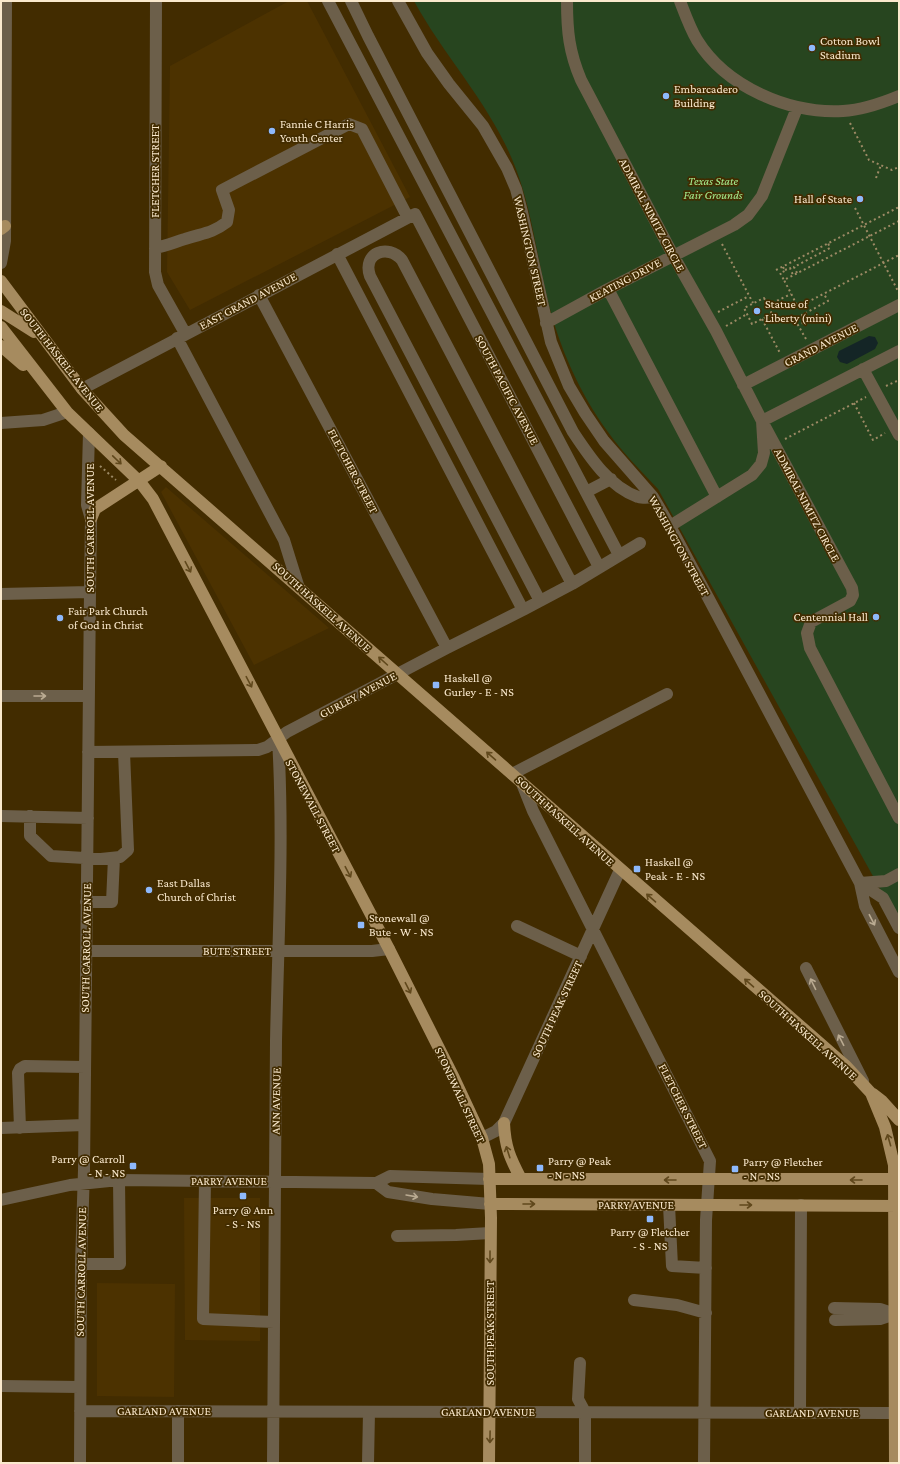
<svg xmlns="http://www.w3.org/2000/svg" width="900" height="1464" viewBox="0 0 900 1464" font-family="'Crimson Pro',serif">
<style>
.built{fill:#4c3200}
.green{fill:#27451f}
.water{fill:#142526}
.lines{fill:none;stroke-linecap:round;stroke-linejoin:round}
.path{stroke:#9d8a65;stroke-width:2;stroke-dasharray:2 3;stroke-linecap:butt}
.minor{stroke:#6c5f4a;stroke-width:12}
.major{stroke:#a68b5f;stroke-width:12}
.oneway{stroke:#60481c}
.oneway2{stroke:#baab92}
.poi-dot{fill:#8eb9fc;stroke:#422c00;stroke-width:1.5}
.labels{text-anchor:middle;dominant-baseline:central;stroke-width:3.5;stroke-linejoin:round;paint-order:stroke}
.poi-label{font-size:12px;fill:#fae9cd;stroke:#422c00;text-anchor:start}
.street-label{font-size:12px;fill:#fae9cd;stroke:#422c00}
.park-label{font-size:12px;font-style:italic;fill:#a5ef91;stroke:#422c00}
</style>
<rect width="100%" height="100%" fill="#422c00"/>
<path class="built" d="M289 1H307L410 197 190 310 167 272 170 66Z
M166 487 329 628 254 665 161 492Z
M184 1198H260V1341L185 1340Z
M97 1283 175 1284 174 1397 97 1396Z"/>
<path class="green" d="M414 1H899V923L658 489C641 471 622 452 608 432 580 394 559 347 548 301 537 257 532 211 516 169 493 107 445 58 414 1Z"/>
<path class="water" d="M869 336 875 337 878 343 875 349 847 364 840 362 837 357 839 351Z"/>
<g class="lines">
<path class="path" d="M850 123 869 160 892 170 899 167
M876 178 881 165
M855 208 899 293
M899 221 784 280 798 307 899 255
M722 244 753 303
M783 267 785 271 780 273 784 280
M776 270 899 207
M785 270 790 268 793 275
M797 273 794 267 830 248 828 243
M764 298 772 314 752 324 744 308Z
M768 305 791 294
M718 312 749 296
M762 319 780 353
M726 326 747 314
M806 339 798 325 805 322 802 315 828 301 824 294
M886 386 899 380
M854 403 873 440 885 433
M785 439 866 397
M100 466 116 480"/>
<path class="minor" d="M156 1 155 272 158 285 185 333
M328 1 619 555
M351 1 368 36 573 432C589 456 609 487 638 497 642 499 648 497 653 497
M398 1 427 53 449 84 483 126 507 168 516 189 522 212 551 342 569 386 585 413 604 441 653 497 670 526 860 883 865 906 899 972
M567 1C567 31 569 52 581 80L673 255 716 331 762 421 764 453 761 464 752 475 670 526
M680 1C685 14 690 28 697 40 726 87 789 114 843 111 862 110 882 103 899 96
M155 248C166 246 175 242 185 239 203 233 211 234 227 222L229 210 222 190 349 124 362 129 407 216
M337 254 523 610
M1 263 5 241 6 1
M608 289 717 497
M259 295 447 648
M546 323 608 289 734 225 748 215 762 196 797 108
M177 338 284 540 298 585
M899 351 762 421 852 588 853 595 850 601 811 622 807 633 810 648 899 818
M863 369 899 435
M743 385 899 305
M82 389 415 214 599 567
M1 423 43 420 67 412
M586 492 611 479
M1 594 90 592
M540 601 370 276C362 253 388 243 402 260L572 584
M1 696H88
M88 752 258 750 267 747 287 732 447 648 523 610 572 584 640 543
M512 774 667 694
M521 781 533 811 710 1161 706 1220 704 1463
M1 816 88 818
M30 816V836L51 856 101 859 120 857 128 850 124 752
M860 883 883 898 899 928
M860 883 886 881 899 874
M86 902H112L114 858
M517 926 581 956
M86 951H372L389 949
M806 968 863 1081
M1 1128 84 1125
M20 1128 18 1073 20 1069 25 1066 85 1067
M482 1138 496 1131 504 1123 620 870
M205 1181 203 1319 274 1322
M376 1183 388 1192 432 1199 490 1204
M1 1200 70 1185 119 1180 376 1183 390 1176 489 1179
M669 1205 672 1266 706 1268
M397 1236 456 1235 490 1233
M81 1264H120L119 1180
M634 1300 677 1305 706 1313
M834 1308 880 1309 895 1314
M835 1320 880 1319 895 1314
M580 1363 578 1399 585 1412V1463
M1 1386 80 1387
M80 1411 895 1413
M800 1413 801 1205
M80 1463 81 1264 84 1170 90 592 91 519 87 505 89 433
M178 1463V1411
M273 1463C274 1322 274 1181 276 1041 278 940 284 839 278 739
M368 1463 369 1412"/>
<path class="major" d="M1 229 5 226
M1 281 82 389 124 435 846 1066 871 1093 885 1127 894 1165 895 1463
M1 311 34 332
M1 327 67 412 140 482 153 499 389 949 454 1078 482 1138 489 1164 491 1218 489 1463
M1 346 23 365
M91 519 95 509 161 466
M873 1094 882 1101 899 1120
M504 1123C505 1147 510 1158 521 1179
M489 1179H899
M490 1204 899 1206"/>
</g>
<defs><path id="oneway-shaft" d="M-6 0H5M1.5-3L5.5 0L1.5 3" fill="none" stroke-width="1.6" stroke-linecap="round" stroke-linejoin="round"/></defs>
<g class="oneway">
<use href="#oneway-shaft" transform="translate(117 460) rotate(44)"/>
<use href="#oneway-shaft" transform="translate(188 567) rotate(62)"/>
<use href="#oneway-shaft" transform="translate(383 661) rotate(-138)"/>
<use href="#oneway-shaft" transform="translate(249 682) rotate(62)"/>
<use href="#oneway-shaft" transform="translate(491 756) rotate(-139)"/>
<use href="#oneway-shaft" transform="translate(348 872) rotate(62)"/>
<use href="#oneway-shaft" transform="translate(651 898) rotate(-139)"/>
<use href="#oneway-shaft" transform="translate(749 983) rotate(-139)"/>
<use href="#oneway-shaft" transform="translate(408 988) rotate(63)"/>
<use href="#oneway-shaft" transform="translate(889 1140) rotate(-106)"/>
<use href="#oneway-shaft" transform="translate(508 1152) rotate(-108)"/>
<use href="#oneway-shaft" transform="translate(670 1180) rotate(-180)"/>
<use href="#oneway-shaft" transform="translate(856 1180) rotate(-180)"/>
<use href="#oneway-shaft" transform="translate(529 1204)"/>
<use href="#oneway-shaft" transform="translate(746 1205)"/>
<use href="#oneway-shaft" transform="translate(490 1257) rotate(90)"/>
<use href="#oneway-shaft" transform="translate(490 1437) rotate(91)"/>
</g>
<g class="oneway2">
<use href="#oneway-shaft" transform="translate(40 696)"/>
<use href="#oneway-shaft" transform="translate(872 920) rotate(63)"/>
<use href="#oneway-shaft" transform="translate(813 984) rotate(-116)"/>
<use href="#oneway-shaft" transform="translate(841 1040) rotate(-117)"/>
<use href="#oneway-shaft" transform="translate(412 1196) rotate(10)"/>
</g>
<g class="poi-dot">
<circle cx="812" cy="48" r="4"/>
<circle cx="666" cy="96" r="4"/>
<circle cx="272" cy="131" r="4"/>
<circle cx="860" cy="199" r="4"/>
<circle cx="757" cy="311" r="4"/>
<circle cx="876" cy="617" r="4"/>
<circle cx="60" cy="618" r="4"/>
<rect x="432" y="681" width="8" height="8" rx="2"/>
<rect x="633" y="865" width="8" height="8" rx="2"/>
<circle cx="149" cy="890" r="4"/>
<rect x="357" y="921" width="8" height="8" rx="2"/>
<rect x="129" y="1162" width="8" height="8" rx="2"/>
<rect x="536" y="1164" width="8" height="8" rx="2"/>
<rect x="731" y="1165" width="8" height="8" rx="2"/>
<rect x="239" y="1192" width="8" height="8" rx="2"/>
<rect x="646" y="1215" width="8" height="8" rx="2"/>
</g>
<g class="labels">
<g class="poi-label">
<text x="820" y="41">Cotton Bowl<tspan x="820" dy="14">Stadium</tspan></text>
<text x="674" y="89">Embarcadero<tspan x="674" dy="14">Building</tspan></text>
<text x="280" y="124">Fannie C Harris<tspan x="280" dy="14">Youth Center</tspan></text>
<text x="852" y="199" text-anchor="end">Hall of State</text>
<text x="765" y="304">Statue of<tspan x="765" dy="14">Liberty (mini)</tspan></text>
<text x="68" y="611">Fair Park Church<tspan x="68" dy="14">of God in Christ</tspan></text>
<text x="868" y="617" text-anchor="end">Centennial Hall</text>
<text x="444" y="678">Haskell @<tspan x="444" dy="14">Gurley - E - NS</tspan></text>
<text x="645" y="862">Haskell @<tspan x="645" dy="14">Peak - E - NS</tspan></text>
<text x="157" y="883">East Dallas<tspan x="157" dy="14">Church of Christ</tspan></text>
<text x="369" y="918">Stonewall @<tspan x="369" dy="14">Bute - W - NS</tspan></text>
<text x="125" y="1159" text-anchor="end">Parry @ Carroll<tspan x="125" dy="14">- N - NS</tspan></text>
<text x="548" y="1161">Parry @ Peak<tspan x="548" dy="14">- N - NS</tspan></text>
<text x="743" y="1162">Parry @ Fletcher<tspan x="743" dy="14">- N - NS</tspan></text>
<text x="243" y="1210" text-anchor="middle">Parry @ Ann<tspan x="243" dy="14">- S - NS</tspan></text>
<text x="650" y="1232" text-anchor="middle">Parry @ Fletcher<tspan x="650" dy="14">- S - NS</tspan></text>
</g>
<g class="street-label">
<text transform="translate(155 171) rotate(-90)">FLETCHER STREET</text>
<text transform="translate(652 215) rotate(62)">ADMIRAL NIMITZ CIRCLE</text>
<text transform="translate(530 251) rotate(77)">WASHINGTON STREET</text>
<text transform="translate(625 280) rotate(-28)">KEATING DRIVE</text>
<text transform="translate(248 301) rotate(-28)">EAST GRAND AVENUE</text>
<text transform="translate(821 345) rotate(-27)">GRAND AVENUE</text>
<text transform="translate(62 360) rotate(52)">SOUTH HASKELL AVENUE</text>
<text transform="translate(507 390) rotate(62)">SOUTH PACIFIC AVENUE</text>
<text transform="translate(353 471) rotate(62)">FLETCHER STREET</text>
<text transform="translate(807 505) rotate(62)">ADMIRAL NIMITZ CIRCLE</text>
<text transform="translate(90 528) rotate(-90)">SOUTH CARROLL AVENUE</text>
<text transform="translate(679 546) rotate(61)">WASHINGTON STREET</text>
<text transform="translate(322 607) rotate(42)">SOUTH HASKELL AVENUE</text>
<text transform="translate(358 695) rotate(-28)">GURLEY AVENUE</text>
<text transform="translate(313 806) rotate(62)">STONEWALL STREET</text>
<text transform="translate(565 821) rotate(42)">SOUTH HASKELL AVENUE</text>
<text transform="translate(86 948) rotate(-89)">SOUTH CARROLL AVENUE</text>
<text x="237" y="951">BUTE STREET</text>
<text transform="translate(557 1009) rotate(-65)">SOUTH PEAK STREET</text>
<text transform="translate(808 1035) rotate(42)">SOUTH HASKELL AVENUE</text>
<text transform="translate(460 1095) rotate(65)">STONEWALL STREET</text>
<text transform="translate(276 1101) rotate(-89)">ANN AVENUE</text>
<text transform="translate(683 1106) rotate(63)">FLETCHER STREET</text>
<text x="229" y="1181">PARRY AVENUE</text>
<text x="636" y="1205">PARRY AVENUE</text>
<text transform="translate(81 1272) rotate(-89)">SOUTH CARROLL AVENUE</text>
<text transform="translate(490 1333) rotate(-90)">SOUTH PEAK STREET</text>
<text x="164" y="1411">GARLAND AVENUE</text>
<text x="488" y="1412">GARLAND AVENUE</text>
<text x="812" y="1413">GARLAND AVENUE</text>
</g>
<g class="park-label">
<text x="713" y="181">Texas State<tspan x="713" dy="14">Fair Grounds</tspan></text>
</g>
</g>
<rect width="900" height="1464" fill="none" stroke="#fae9cd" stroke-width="4"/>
</svg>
